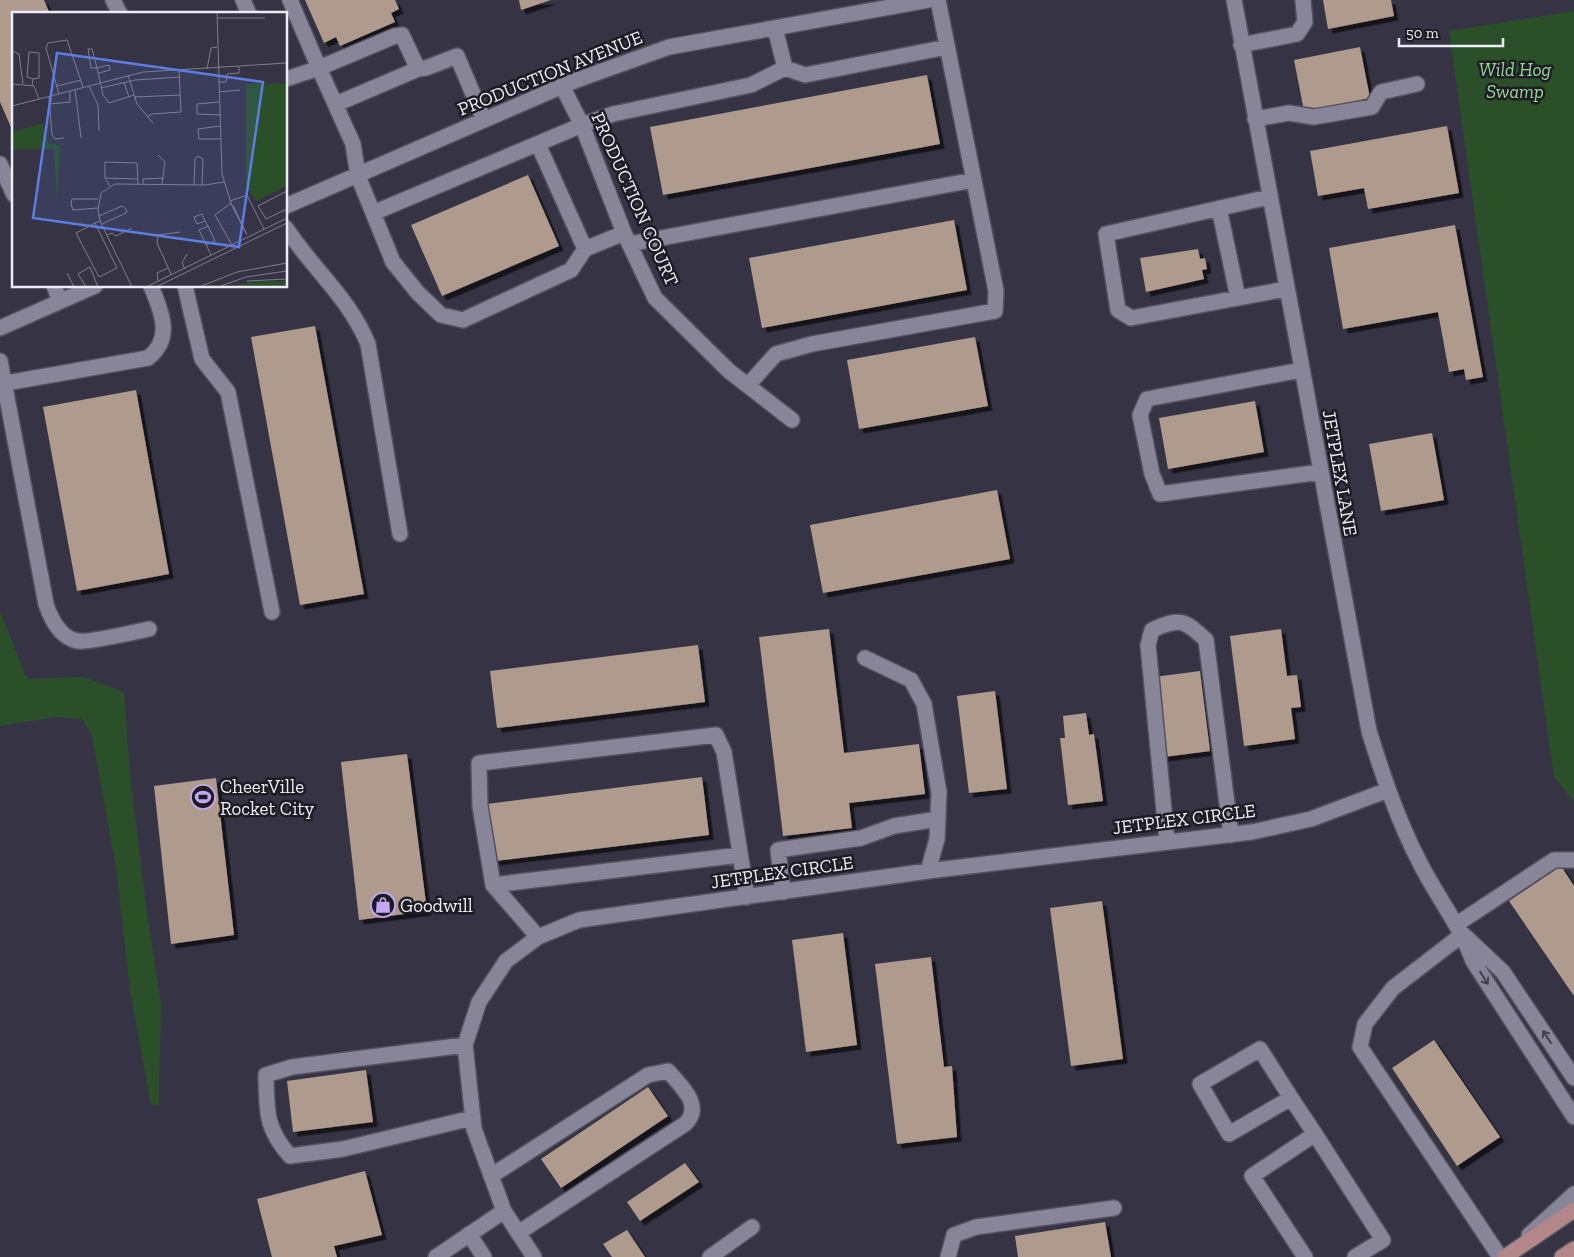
<svg xmlns="http://www.w3.org/2000/svg" width="1574" height="1257" viewBox="0 0 1574 1257" font-family="'Zilla Slab',serif">
<style>
.green{fill:#2a4f29}
.building{fill:#ae9b8d;filter:url(#shadow)}
.lines{fill:none;stroke-linecap:round;stroke-linejoin:round}
.minor-casing{stroke:#53515f;stroke-width:18}
.major-casing{stroke:#53515f;stroke-width:18}
.minor{stroke:#888599;stroke-width:15}
.major{stroke:#b38689;stroke-width:15}
.oneway{stroke:#42414d}
.labels{text-anchor:middle;dominant-baseline:central;stroke-width:5;stroke-linejoin:round;paint-order:stroke}
.park-label{font-size:19px;font-style:italic;fill:#96d795;stroke:#1d1c24}
.street-label{font-size:19px;fill:#eeecf7;stroke:#1d1c24}
.poi-label{font-size:19px;fill:#eeecf7;stroke:#1d1c24;text-anchor:start}
.inset-road{fill:none;stroke:#807d8c;stroke-width:1}
.view{fill:#5c7de1;fill-opacity:0.15;stroke:#5c7de1;stroke-width:2.5}
.inset-edge{fill:none;stroke:#eeecf7;stroke-width:2.5}
</style>
<defs>
<filter id="shadow"><feDropShadow dx="4.5" dy="4.5" stdDeviation="0" flood-color="#0009"/></filter>
</defs>
<rect width="100%" height="100%" fill="#363344"/>
<path class="green" d="M1574 11V802L1554 777 1449 31Z
M0 611 27 679 84 677 124 692 130 775 146 906 161 1004 159 1105H151L130 990 116 867 92 736 82 719 57 717 0 726Z"/>
<path class="building" d="M0 0H44L50 14H14V134L0 102Z
M305 0H395L399 9 391 13 395 22 340 46 336 37 324 43Z
M519 0H551L521 10Z
M1323 0H1391L1394 16 1328 29Z
M1360 47 1370 98 1304 111 1294 60Z
M927 75 940 144 663 195 650 127Z
M1447 126 1459 193 1368 209 1364 188 1318 196 1310 151Z
M528 175 559 246 442 296 411 225Z
M954 220 967 290 762 328 749 258Z
M1455 225 1483 377 1466 380 1464 369 1449 372 1438 312 1343 329 1329 248Z
M1198 249 1200 259 1205 258 1207 269 1202 270 1204 279 1146 292 1140 258Z
M315 326 364 594 300 605 251 337Z
M975 337 988 406 859 429 847 360Z
M136 390 169 574 77 591 43 407Z
M1255 401 1264 452 1168 469 1159 418Z
M1432 433 1444 500 1381 511 1369 444Z
M997 490 1010 559 823 593 810 525Z
M829 629 844 753 919 744 925 794 849 803 852 828 783 836 759 637Z
M1281 629 1287 676 1297 675 1301 707 1291 708 1295 739 1244 746 1230 636Z
M698 645 705 702 497 728 490 671Z
M1200 671 1210 751 1164 757 1154 677Z
M995 691 1007 789 969 793 957 696Z
M1086 713 1089 735 1094 734 1103 801 1068 805 1060 738H1065L1063 716Z
M407 754 427 911 359 920 341 762Z
M702 777 709 835 495 861 487 804Z
M216 778 234 935 171 944 154 786Z
M1561 866 1574 886V996L1509 901Z
M1102 901 1123 1059 1071 1066 1050 908Z
M843 933 857 1045 806 1052 792 940Z
M931 957 944 1067 952 1066 957 1137 897 1144 875 964Z
M1434 1040 1500 1137 1457 1166 1392 1068Z
M366 1070 373 1122 293 1132 287 1081Z
M648 1087 668 1116 561 1188 541 1159Z
M685 1163 699 1182 640 1221 627 1202Z
M365 1171 382 1235 334 1246 337 1257H272L257 1199Z
M1105 1222 1111 1257H1018L1015 1236Z
M627 1230 645 1257H612L603 1244Z"/>
<g class="lines">
<defs>
<path id="minor" d="M113 0 120 14
M243 0 249 14
M1234 0 1369 731C1383 776 1398 821 1420 863 1437 897 1460 925 1473 961L1574 1117
M775 28 785 68
M1241 45 1297 34 1305 22 1303 0
M418 69 426 68 457 56 484 120
M286 79 319 68 290 0
M562 86 582 125 624 233 655 298 729 371 792 420
M336 104 418 69 402 35 395 36 319 68 353 144 358 176 393 262 418 293 441 315 463 320 571 270 585 249 624 233
M1255 119 1289 113 1314 117 1372 107 1381 92 1417 84
M538 144 585 249
M0 164 14 195
M1269 197 1106 234 1118 310 1131 318 1286 289
M286 206 574 81 669 47 929 0
M1219 208 1238 298
M373 213 582 125 613 114 751 85 785 68 805 75 947 47
M286 228C312 268 350 299 368 344L400 534
M629 244 974 180
M54 286 60 301
M185 286 202 359 228 392 272 612
M0 328 95 286
M0 361 46 604C51 619 60 638 78 641 88 643 135 632 149 629
M1301 370 1147 399 1140 415 1152 474 1160 494 1320 472
M6 383 148 358C174 338 161 311 151 286
M748 385 776 354 812 344 995 311 996 291 938 0
M865 658 911 680 924 704 939 792 937 839 928 871
M1167 842 1148 645 1152 630C1181 617 1184 620 1206 640L1231 835
M493 885 740 855
M783 892 778 850 861 838 894 826 938 819
M1457 924 1554 860H1574
M1463 934 1393 988 1365 1024 1360 1047 1500 1257
M538 937 493 885 480 806 479 763 716 735 724 752 747 897
M1466 937 1503 972 1574 1078
M465 1045 292 1067 266 1075C267 1111 265 1128 290 1156L343 1149 472 1118
M1260 1049 1291 1098 1229 1134 1200 1084Z
M1291 1098 1315 1134 1252 1176 1305 1257
M1315 1134 1383 1240 1355 1257
M491 1176 648 1075 668 1071C681 1086 704 1106 685 1124L518 1233
M469 1234 484 1257
M1529 1235 1574 1194
M436 1257 504 1211
M534 1257 504 1211 474 1129 465 1045 479 1002 506 961 538 937 579 920 928 871 1252 832 1311 819 1388 790
M710 1257 752 1227
M948 1257 954 1235 976 1227 1114 1208"/>
<path id="major" d="M1505 1257 1574 1210
M1562 1257 1574 1249"/>
</defs>
<use href="#minor" class="minor-casing"/>
<use href="#major" class="major-casing"/>
<use href="#minor" class="minor"/>
<use href="#major" class="major"/>
</g>
<defs><path id="oneway-shaft" d="M-6 0H5M1.5-3L5.5 0L1.5 3" fill="none" stroke-width="1.6" stroke-linecap="round" stroke-linejoin="round" transform="scale(1.25)"/></defs>
<g class="oneway">
<use href="#oneway-shaft" transform="translate(1484 978) rotate(58)"/>
<use href="#oneway-shaft" transform="translate(1547 1037) rotate(-124)"/>
</g>
<defs>
<symbol id="stadium-ring" viewBox="-11 -11 22 22"><circle r="9.5" fill="#1d1c24" stroke="#c2a8f2" stroke-width="1.5"/><path d="M0-5a6.5 5 0 1 0 0 10a6.5 5 0 1 0 0-10ZM-3.5-1.8h7v3.6h-7Z" fill="#c2a8f2"/></symbol>
<symbol id="shop-ring" viewBox="-11 -11 22 22"><circle r="9.5" fill="#1d1c24" stroke="#c2a8f2" stroke-width="1.5"/><path d="M-5-2.5h2.3a2.7 3.5 0 0 1 5.4 0H5L5.5 6h-11ZM-1.5-2.5h3a1.5 2.3 0 0 0-3 0Z" fill="#c2a8f2"/></symbol>
</defs>
<g fill-rule="evenodd">
<use href="#stadium-ring" x="189" y="783" width="28" height="28"/>
<use href="#shop-ring" x="369" y="891" width="28" height="28"/>
</g>
<g class="labels">
<g class="park-label">
<text x="1515" y="69">Wild Hog<tspan x="1515" dy="22">Swamp</tspan></text>
</g>
<g class="street-label">
<text transform="translate(550 73) rotate(-22)">PRODUCTION AVENUE</text>
<text transform="translate(635 199) rotate(66)">PRODUCTION COURT</text>
<text transform="translate(1340 473) rotate(80)">JETPLEX LANE</text>
<text transform="translate(1184 819) rotate(-7)">JETPLEX CIRCLE</text>
<text transform="translate(782 872) rotate(-8)">JETPLEX CIRCLE</text>
</g>
<g class="poi-label">
<text x="220" y="786">CheerVille<tspan x="220" dy="22">Rocket City</tspan></text>
<text x="400" y="905">Goodwill</text>
</g>
</g>
<g transform="translate(12 12)">
<rect width="275" height="275" fill="#363344"/>
<path d="M275 71V174L244 189 234 172V72ZM31 111 36 131 48 134 45 189 42 137H0V120ZM275 269V275H218L237 270Z" fill="#2a4f29"/>
<path class="inset-road" d="M205 0 210 162 220 194 235 223M205 6H253M76 37H80L85 56H79ZM0 39 7 42 11 72M195 57 199 36 205 35M87 61 98 58 97 53 85 56 91 83 97 91 122 83M116 63 125 92 141 111M112 70 117 85M206 70H214L215 62 227 61V55M0 72 22 74 27 87M20 74 21 67 27 66V41L17 40 15 65 21 67M45 74 69 68M77 74 86 93 87 119M89 76 123 68 168 65M63 77 69 126M207 80 228 78M47 82 34 36 36 31 55 28 71 75M37 85 40 123 43 127 52 126M122 85 169 83M207 90 185 92V102L208 103M38 92 58 90V79M0 94 131 60 275 51M135 105 140 102 169 100 167 58M208 114 186 117 187 127H209M146 143 153 150 150 172M93 166 126 167M131 172V167L152 166M182 173 183 147 186 144 191 147 190 173M98 174 93 166V150L125 151 126 172M275 179 246 194 254 207 275 197M218 189 235 183 252 217M219 191 203 203 220 233M221 193 234 221M86 196 61 198 59 192 60 187H86M190 202 193 209 185 212 182 205ZM87 204 110 194 115 198 114 201 90 212M193 209 196 214 187 218 199 243M83 211 105 256 87 265 64 221 83 211 88 209M95 223 100 221 104 224 120 216M194 233 203 229 196 214M173 257 170 251 175 242M55 261 62 275M159 262 145 231 146 223 168 220M146 268 145 261 156 256M235 269 275 267M74 275 66 262 78 255 86 275M120 275 88 209 86 198 89 181 103 172 193 173 212 170M134 275 275 206M144 275 275 211M187 275 225 260 275 251M206 275 234 265 275 259"/>
<path class="view" d="M45 41 251 70 227 235 21 206Z"/>
<rect width="275" height="275" class="inset-edge"/>
</g>
<path d="M1399 38v8h104v-8" fill="none" stroke="#eeecf7" stroke-width="2.5"/>
<text x="1406" y="38" font-size="15" fill="#eeecf7" stroke="#1d1c24" stroke-width="4" paint-order="stroke">50 m</text>
</svg>
